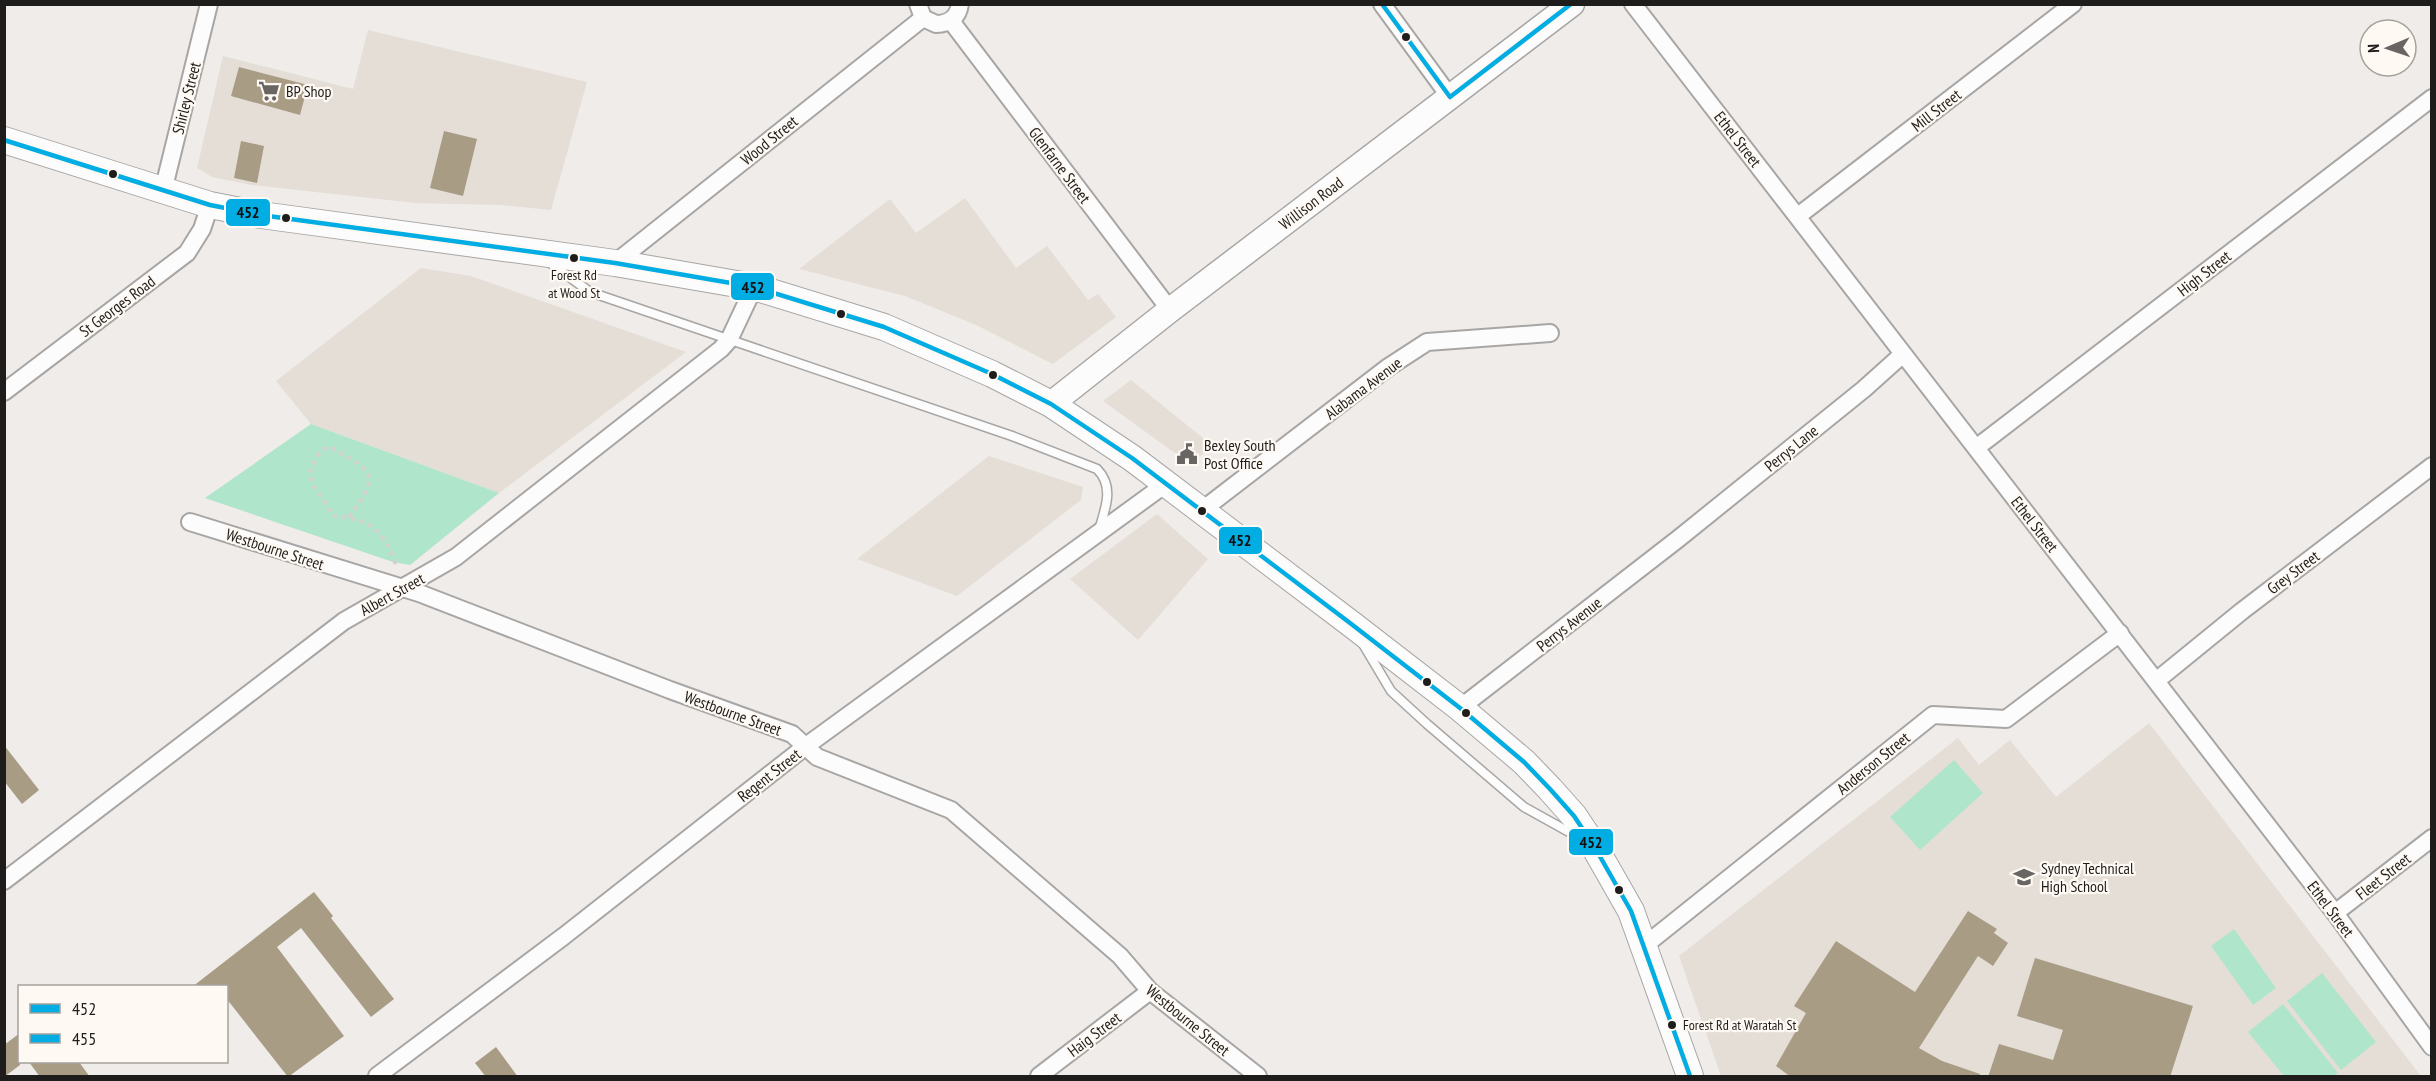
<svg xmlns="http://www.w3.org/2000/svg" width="2436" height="1081" viewBox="0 0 2436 1081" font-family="'PT Sans Narrow',sans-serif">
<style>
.built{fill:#e5ded7}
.park{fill:#afe5ca}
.building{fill:#a89c85}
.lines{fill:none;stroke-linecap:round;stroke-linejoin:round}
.service-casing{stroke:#a8a6a4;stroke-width:11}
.minor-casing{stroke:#a8a6a4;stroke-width:20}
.secondary-casing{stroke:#a8a6a4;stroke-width:27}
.primary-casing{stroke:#a8a6a4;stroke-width:28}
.path{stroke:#d1d1d0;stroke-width:4;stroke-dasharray:4.5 4.5;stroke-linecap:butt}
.service{stroke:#fdfcfc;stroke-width:8}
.minor{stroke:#fdfcfc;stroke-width:16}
.secondary{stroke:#fdfcfc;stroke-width:24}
.primary{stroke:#fdfcfc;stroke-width:26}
.bus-1-casing{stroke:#fff9f4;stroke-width:9}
.bus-2-casing{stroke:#fff9f4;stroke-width:9}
.bus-1{stroke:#02ade4;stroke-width:4.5}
.bus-2{stroke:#02ade4;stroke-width:4.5}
.bus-dot{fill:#1f1d1b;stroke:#fff9f4;stroke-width:2}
.labels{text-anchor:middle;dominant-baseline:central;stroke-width:4.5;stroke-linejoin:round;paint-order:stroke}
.bus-label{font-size:14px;fill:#1f1d1b;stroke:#fff9f4}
.poi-label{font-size:16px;fill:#1f1d1b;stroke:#fff9f4;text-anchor:start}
.street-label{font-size:16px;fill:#1f1d1b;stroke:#fff9f4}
.line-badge{stroke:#fff9f4;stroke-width:2}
.pale-badge-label{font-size:16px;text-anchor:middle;font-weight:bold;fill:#111}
</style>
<rect width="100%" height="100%" fill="#efece9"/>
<path class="built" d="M368 30 587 82 551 210 500 205 415 203 251 185 212 177 197 168 223 56 353 89Z
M965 198 1016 268 1047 246 1088 300 1098 294 1116 317 1053 364 976 325 905 296 799 269 890 199 916 233Z
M421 268 471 276 686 352 499 493 311 424 276 381Z
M1131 380 1213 446 1190 464 1103 401Z
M989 456 1083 487 1081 500 957 596 857 559Z
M1157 514 1208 559 1138 640 1070 579Z
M2149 723 2421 1076H1721L1679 956 1958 738 1979 765 2010 740 2056 797Z"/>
<path class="park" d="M311 424 499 493 410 565 393 562 205 498Z
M1954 760 1983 793 1920 850 1890 817Z
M2234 929 2276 988 2253 1005 2211 946Z
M2322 973 2376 1042 2341 1070 2287 1001Z
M2283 1004 2338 1073 2333 1076H2284L2248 1032Z"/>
<path class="building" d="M239 67 308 85 300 115 231 96Z
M444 131 477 139 463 196 430 188Z
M241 141 264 146 257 183 234 178Z
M4 745 39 790 22 804 4 781Z
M314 892 333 916 331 918 394 999 371 1017 301 928 277 947 344 1036 288 1077 226 998V987H192Z
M1968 911 1997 929 1994 933 2008 943 1993 966 1978 956 1919 1048 1942 1061 1980 1074 1979 1077H1791L1776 1066 1806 1013 1794 1006 1836 941 1915 992Z
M2035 958 2193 1006 2170 1077H1988L1999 1044 2053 1060 2063 1030 2017 1016Z
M20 1033V1065L4 1077V1045Z
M496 1047 518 1077H486L475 1063Z
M29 1062H79L90 1077H40Z"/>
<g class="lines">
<defs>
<path id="service" d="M549 262 590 292 1012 436 1097 469C1115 487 1105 509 1099 530
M1363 644 1391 691 1427 724 1524 807 1578 837"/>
<path id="minor" d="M918 4 923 18 936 24C949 24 958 18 960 4
M1382 4 1450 97
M1633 4 2335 913 2432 1047
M951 21 1170 310
M163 191 209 4
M1798 216 2073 4
M615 263 923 18
M4 392 187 253 202 229 210 205
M1976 448 2432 98
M1201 511 1387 368 1427 342 1550 333
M190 522 419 593 670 690 792 734 817 757 951 810 1120 956 1150 991 1258 1076
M2156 681 2242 611 2432 466
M1460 708 1678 539 1864 389 1903 354
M4 881 344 621 456 557 721 349 729 340 754 287
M2335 913 2432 838
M1644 946 1933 715 2006 719 2120 633
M377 1076 564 936 806 746 1167 483
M1039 1076 1150 991"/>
<path id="secondary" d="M1051 404 1170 310 1572 4"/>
<path id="primary" d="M4 140 210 205 261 215 615 263 754 287 884 327 992 374 1051 404 1132 458 1350 623 1460 708 1524 762 1550 789 1574 816 1594 846 1631 911 1690 1076"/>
</defs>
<use href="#service" class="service-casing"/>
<use href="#minor" class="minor-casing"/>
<use href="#secondary" class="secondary-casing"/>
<use href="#primary" class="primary-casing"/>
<path class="path" d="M349 517C382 473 374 472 330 447 317 449 314 464 309 474L315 488 334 516C371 519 384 531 396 565"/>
<use href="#service" class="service"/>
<use href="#minor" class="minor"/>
<use href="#secondary" class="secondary"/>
<use href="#primary" class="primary"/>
<defs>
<path id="bus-1" d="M4 140 210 205 261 215 615 263 754 287 884 327 992 374 1051 404 1132 458 1350 623 1460 708 1524 762 1550 789 1574 816 1594 846 1631 911 1690 1076"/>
<path id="bus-2" d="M1382 4 1450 97
M1450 97 1571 4"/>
</defs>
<use href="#bus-1" class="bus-1-casing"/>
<use href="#bus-2" class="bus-2-casing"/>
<use href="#bus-1" class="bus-1"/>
<use href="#bus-2" class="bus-2"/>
</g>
<defs>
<symbol id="supermarket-bare" viewBox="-9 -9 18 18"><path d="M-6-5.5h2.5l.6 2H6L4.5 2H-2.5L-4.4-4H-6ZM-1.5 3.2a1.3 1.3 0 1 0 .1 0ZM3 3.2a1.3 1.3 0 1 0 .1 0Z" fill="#686563" stroke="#fff9f4" stroke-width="2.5" paint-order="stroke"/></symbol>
<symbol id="civic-bare" viewBox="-9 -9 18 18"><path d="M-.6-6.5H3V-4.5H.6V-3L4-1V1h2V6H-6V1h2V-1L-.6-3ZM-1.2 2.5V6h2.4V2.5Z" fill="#686563" stroke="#fff9f4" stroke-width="2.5" paint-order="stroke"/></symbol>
<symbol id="school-bare" viewBox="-9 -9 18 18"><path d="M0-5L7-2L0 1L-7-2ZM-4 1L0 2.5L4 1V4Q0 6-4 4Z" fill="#686563" stroke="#fff9f4" stroke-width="2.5" paint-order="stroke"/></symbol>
</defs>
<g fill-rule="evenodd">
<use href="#supermarket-bare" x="254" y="76" width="30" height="30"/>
<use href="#civic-bare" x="1172" y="439" width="30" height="30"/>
<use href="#school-bare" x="2009" y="862" width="30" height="30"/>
</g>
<g class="bus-dot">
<circle cx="1406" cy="37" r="5"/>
<circle cx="113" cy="174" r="5"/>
<circle cx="286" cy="218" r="5"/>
<circle cx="574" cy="258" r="5"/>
<circle cx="841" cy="314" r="5"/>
<circle cx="993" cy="375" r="5"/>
<circle cx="1202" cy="511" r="5"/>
<circle cx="1427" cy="682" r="5"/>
<circle cx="1466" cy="713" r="5"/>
<circle cx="1619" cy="890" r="5"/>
<circle cx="1672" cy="1025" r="5"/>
</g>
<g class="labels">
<g class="bus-label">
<text x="574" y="275">Forest Rd<tspan x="574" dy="18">at Wood St</tspan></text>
<text x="1683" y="1025" text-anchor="start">Forest Rd at Waratah St</text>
</g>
<g class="poi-label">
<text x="286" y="91">BP Shop</text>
<text x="1204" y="445">Bexley South<tspan x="1204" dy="18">Post Office</tspan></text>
<text x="2041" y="868">Sydney Technical<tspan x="2041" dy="18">High School</tspan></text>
</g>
<g class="street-label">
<text transform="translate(186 98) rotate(-76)">Shirley Street</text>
<text transform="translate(1936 110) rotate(-38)">Mill Street</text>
<text transform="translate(1738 139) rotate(52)">Ethel Street</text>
<text transform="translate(769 140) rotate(-39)">Wood Street</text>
<text transform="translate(1060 165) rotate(53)">Glenfarne Street</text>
<text transform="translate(1311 203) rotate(-37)">Willison Road</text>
<text transform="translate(2204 273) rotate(-38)">High Street</text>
<text transform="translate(117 306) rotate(-37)">St Georges Road</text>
<text transform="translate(1363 388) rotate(-37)">Alabama Avenue</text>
<text transform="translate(1791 448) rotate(-39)">Perrys Lane</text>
<text transform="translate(2035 524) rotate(52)">Ethel Street</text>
<text transform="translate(275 549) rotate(18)">Westbourne Street</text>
<text transform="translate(2293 572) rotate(-37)">Grey Street</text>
<text transform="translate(392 594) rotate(-29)">Albert Street</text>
<text transform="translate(1569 624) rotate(-38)">Perrys Avenue</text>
<text transform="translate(733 713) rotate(20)">Westbourne Street</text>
<text transform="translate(1873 763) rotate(-39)">Anderson Street</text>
<text transform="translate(769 775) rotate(-38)">Regent Street</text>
<text transform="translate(2383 876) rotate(-38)">Fleet Street</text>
<text transform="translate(2331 909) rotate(53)">Ethel Street</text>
<text transform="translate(1188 1020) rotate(39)">Westbourne Street</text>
<text transform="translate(1094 1034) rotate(-37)">Haig Street</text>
</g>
</g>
<g class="line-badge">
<rect x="225" y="198" width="46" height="29" rx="6" fill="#02ade4"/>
<rect x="730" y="272" width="45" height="29" rx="6" fill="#02ade4"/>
<rect x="1218" y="526" width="45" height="29" rx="6" fill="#02ade4"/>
<rect x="1568" y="828" width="46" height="28" rx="6" fill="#02ade4"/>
</g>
<g class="pale-badge-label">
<text x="248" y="218">452</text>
<text x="753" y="293">452</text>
<text x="1240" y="546">452</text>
<text x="1591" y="848">452</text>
</g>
<rect width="2436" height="1081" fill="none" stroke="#1f1d1b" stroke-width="12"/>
<rect x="18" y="985" width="210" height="78" fill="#fff9f4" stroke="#a5a19d" stroke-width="1.5"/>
<rect x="30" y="1004" width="30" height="9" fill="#02ade4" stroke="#a5a19d" stroke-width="1.5"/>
<text x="72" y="1015" font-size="18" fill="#1f1d1b">452</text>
<rect x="30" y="1034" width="30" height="9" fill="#02ade4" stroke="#a5a19d" stroke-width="1.5"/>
<text x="72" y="1045" font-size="18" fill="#1f1d1b">455</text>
<g transform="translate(2388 48) rotate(268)"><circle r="28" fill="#fff9f4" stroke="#a5a19d" stroke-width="1.5"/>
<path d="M0-4.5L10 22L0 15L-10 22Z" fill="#686563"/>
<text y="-9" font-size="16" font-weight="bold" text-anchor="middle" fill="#1f1d1b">N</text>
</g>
</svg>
